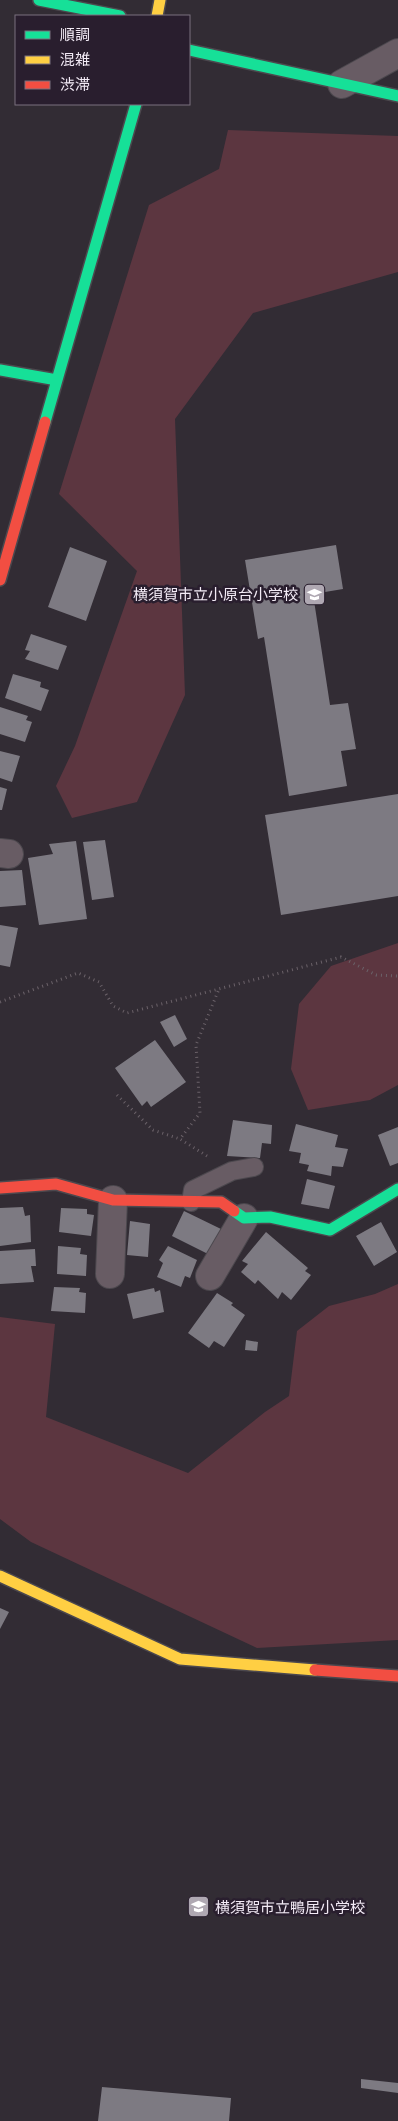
<svg xmlns="http://www.w3.org/2000/svg" width="398" height="2121" viewBox="0 0 398 2121" font-family="'Noto Serif','Noto Sans JP',serif">
<style>
.green{fill:#5c3640}
.building{fill:#7d7a82}
.lines{fill:none;stroke-linecap:round;stroke-linejoin:round}
.lane-casing{stroke:#4c484e;stroke-width:20}
.street-casing{stroke:#4c484e;stroke-width:30}
.fast-casing{stroke:#4c484e;stroke-width:14}
.slow-casing{stroke:#4c484e;stroke-width:14}
.jam-casing{stroke:#4c484e;stroke-width:14}
.path{stroke:#6b6269;stroke-width:3;stroke-dasharray:1 4;stroke-linecap:butt}
.lane{stroke:#685c64;stroke-width:18}
.street{stroke:#685c64;stroke-width:28}
.fast{stroke:#16e098;stroke-width:11}
.slow{stroke:#ffcf43;stroke-width:11}
.jam{stroke:#f24e42;stroke-width:11}
.labels{text-anchor:middle;dominant-baseline:central;stroke-width:5;stroke-linejoin:round;paint-order:stroke}
.poi-label{font-size:15px;fill:#f3ebf6;stroke:#291e2e;text-anchor:end}
</style>
<rect width="100%" height="100%" fill="#322c34"/>
<path class="green" d="M228 130 398 136V272L253 313 175 419 185 695 137 802 72 818 56 786 75 746 137 571 59 494 149 205 219 169Z
M398 943V1085L370 1100 308 1110 291 1069 299 1004 331 966Z
M398 1284V1640L257 1648 31 1542 0 1519V1317L55 1324 46 1417 188 1473 265 1412 289 1396 297 1331 329 1306 375 1294Z"/>
<path class="building" d="M336 545 343 589 313 594 330 705 348 703 356 749 341 751 347 786 289 796 264 637 258 639 245 560Z
M70 547 107 561 86 621 48 607Z
M31 634 67 646 58 670 25 659 30 651 25 650Z
M13 674 41 682 40 687 49 690 41 711 5 698Z
M0 707 28 716 26 720 32 722 25 742 0 734Z
M0 751 20 756 12 782 0 778Z
M0 787 7 789 2 810H0Z
M398 794V896L281 915 265 815Z
M105 840 114 897 92 900 83 842Z
M76 841 87 919 39 925 28 858 53 854 49 844Z
M22 870 26 905 0 907V871Z
M0 925 18 928 10 967 0 965Z
M175 1015 187 1039 174 1047 160 1022Z
M155 1040 186 1082 151 1107 147 1101 142 1106 115 1068Z
M233 1120 272 1125 271 1144 262 1143 260 1158 227 1156Z
M296 1124 338 1135 335 1147 348 1149 343 1167 332 1166 331 1176 307 1171 309 1165 299 1163 301 1153 289 1151Z
M398 1127V1163L390 1166 378 1135Z
M307 1179 335 1186 329 1209 301 1204Z
M23 1207 25 1216 30 1215 31 1242 0 1246V1208Z
M61 1208 87 1209V1214L94 1215 91 1236 59 1232Z
M184 1211 221 1229 208 1254 172 1236Z
M130 1221 150 1224 148 1257 127 1255Z
M381 1222 397 1252 374 1266 356 1236Z
M266 1232 308 1268 305 1271 311 1275 291 1300 282 1292 278 1299 258 1280 255 1284 241 1272 248 1264 242 1261Z
M58 1246 81 1248 80 1254 87 1255 86 1276 57 1274Z
M168 1246 197 1260 190 1278 185 1276 181 1287 157 1277 163 1263 159 1260Z
M35 1249 36 1266H31L34 1282 0 1284V1251Z
M54 1287 80 1288 79 1292 86 1293 85 1313 51 1311Z
M154 1288 155 1292 160 1290 164 1312 133 1319 127 1294Z
M217 1293 233 1303 231 1305 245 1315 224 1347 214 1341 209 1348 188 1333Z
M246 1340 258 1342 257 1351 245 1350Z
M0 1608 9 1612 0 1629Z
M361 2079 398 2083V2093L361 2088Z
M102 2087 231 2098 229 2121H98Z"/>
<g class="lines">
<defs>
<path id="lane" d="M191 1202 193 1190 232 1171 254 1167"/>
<path id="street" d="M342 84 398 53
M0 853 9 854
M110 1274 113 1200
M210 1276 244 1218"/>
<path id="fast" d="M39 0 120 16
M189 50 398 96
M0 370 57 380
M45 422 136 104
M234 1211 244 1218 270 1217 330 1230 398 1189"/>
<path id="slow" d="M157 16 160 0
M0 1576 180 1659 315 1670"/>
<path id="jam" d="M0 580 45 422
M0 1188 56 1184 113 1200 221 1202 234 1211
M315 1670 398 1676"/>
</defs>
<use href="#lane" class="lane-casing"/>
<use href="#street" class="street-casing"/>
<use href="#fast" class="fast-casing"/>
<use href="#slow" class="slow-casing"/>
<use href="#jam" class="jam-casing"/>
<path class="path" d="M0 1002 78 973 99 982 113 1006 127 1013 341 957 376 975 398 976
M117 1095 153 1130 180 1139
M207 1156 180 1139 200 1113 196 1045 219 989"/>
<use href="#lane" class="lane"/>
<use href="#street" class="street"/>
<use href="#fast" class="fast"/>
<use href="#slow" class="slow"/>
<use href="#jam" class="jam"/>
</g>
<defs>
<symbol id="school-square" viewBox="-11 -11 22 22"><rect x="-9" y="-9" width="18" height="18" rx="4" fill="#afa8b2" stroke="#291e2e"/><path d="M0-5L7-2L0 1L-7-2ZM-4 1L0 2.5L4 1V4Q0 6-4 4Z" fill="#fff"/></symbol>
</defs>
<g fill-rule="evenodd">
<use href="#school-square" x="302" y="582" width="25" height="25"/>
<use href="#school-square" x="186" y="1894" width="25" height="25"/>
</g>
<g class="labels">
<g class="poi-label">
<text x="298" y="594">横須賀市立小原台小学校</text>
<text x="215" y="1907" text-anchor="start">横須賀市立鴨居小学校</text>
</g>
</g>
<rect x="15" y="15" width="175" height="90" fill="#291e2e" stroke="#7a707e"/>
<rect x="25" y="31" width="25" height="8" fill="#16e098" stroke="#7a707e"/>
<text x="60" y="40" font-size="15" fill="#f3ebf6">順調</text>
<rect x="25" y="56" width="25" height="8" fill="#ffcf43" stroke="#7a707e"/>
<text x="60" y="65" font-size="15" fill="#f3ebf6">混雑</text>
<rect x="25" y="81" width="25" height="8" fill="#f24e42" stroke="#7a707e"/>
<text x="60" y="90" font-size="15" fill="#f3ebf6">渋滞</text>
</svg>
